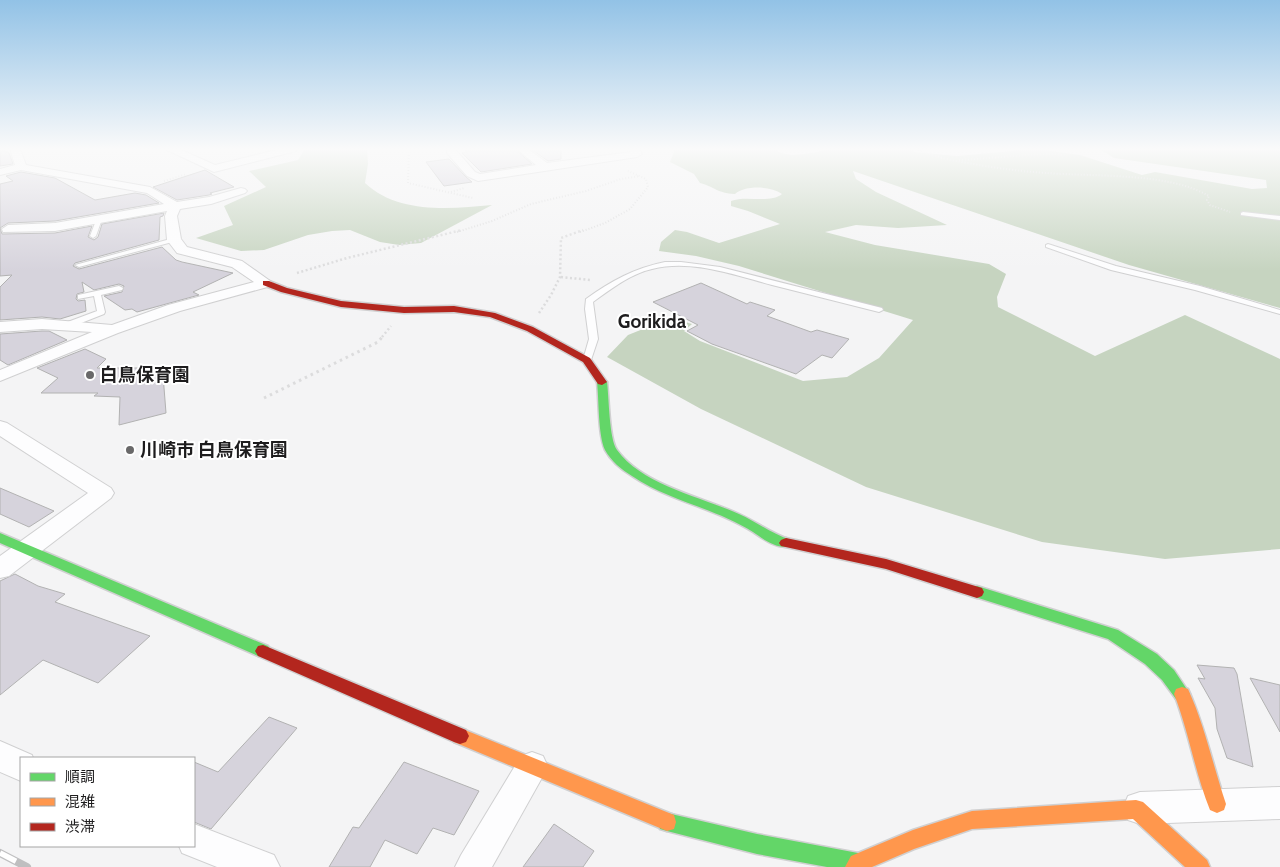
<svg xmlns="http://www.w3.org/2000/svg" width="1280" height="867" viewBox="0 0 1280 867" font-family="Cabin,'Noto Sans JP',sans-serif">
<style>
.forest{fill:#c6d4c0}
.building{fill:#d6d3dc;stroke:#b2b2b2}
.lines{fill:none;stroke-linecap:round;stroke-linejoin:round}
.lane-casing{stroke:#d0d0d1;stroke-width:2}
.street-casing{stroke:#d0d0d1;stroke-width:2}
.fast-casing{stroke:#d0d0d1;stroke-width:3}
.slow-casing{stroke:#d0d0d1;stroke-width:3}
.jam-casing{stroke:#d0d0d1;stroke-width:3}
.path-far2{stroke:#dcdcdd;stroke-width:2;stroke-dasharray:1 2;stroke-linecap:butt}
.path-far1{stroke:#dcdcdd;stroke-width:2.5;stroke-dasharray:2 2.5;stroke-linecap:butt}
.path{stroke:#dcdcdd;stroke-width:3;stroke-dasharray:2.5 4;stroke-linecap:butt}
.lane{fill:#fdfdfe;fill-rule:evenodd}
.street{fill:#fdfdfe;fill-rule:evenodd}
.fast{fill:#63d668;fill-rule:evenodd}
.slow{fill:#ff974d;fill-rule:evenodd}
.jam{fill:#b3261e;fill-rule:evenodd}
.rail-casing{stroke:#bfbfc0;stroke-width:8}
.rail{stroke:#fff;stroke-width:5.5;stroke-dasharray:18;stroke-linecap:butt}
.poi-dot{fill:#696869;stroke:#fff;stroke-width:2}
.labels{text-anchor:middle;dominant-baseline:central;stroke-width:4;stroke-linejoin:round;paint-order:stroke}
.poi-label{font-size:18px;font-weight:bold;fill:#1e1d1e;stroke:#fff;text-anchor:start}
.neighbourhood-label{font-size:19px;font-weight:bold;fill:#1e1d1e;stroke:#fff}
</style>
<rect width="100%" height="100%" fill="#f4f4f5"/>
<path class="forest" d="M305 149H367L368 164 365 183C398 214 450 209 492 205L421 243 399 245 380 242 350 230 332 231 308 235 264 250 241 251 196 238 233 225 224 206 266 187 249 171 298 160Z
M673 149H773C792 161 814 151 834 149 859 147 885 149 909 149L914 152 957 156 1036 149 1080 155 1142 175 1155 172 1252 189 1267 188 1266 180 1114 158 1100 149H1280V308L1129 265 853 171 856 179 876 192 947 225 898 228 856 225 825 232 875 245 989 264 1006 274 997 297 998 307 1095 356 1185 315 1280 359V549L1165 559 1042 542 866 487 701 409 607 357 628 335 658 323 675 319 692 324 684 331 700 341 803 381 847 377 879 358 913 320 739 266 696 256 659 251 661 242 675 230 687 232 719 243 780 224 748 211 731 206V201C746 195 770 204 782 194 770 186 746 185 735 194 717 193 715 187 700 183L694 174 670 162 674 152Z"/>
<path class="building" d="M0 149 9 153 13 164 0 166Z
M464 149H515L532 164 481 172 462 153 467 152Z
M531 149H561V159L548 161Z
M449 159 466 177 472 182 444 186 426 162Z
M205 170 234 187 210 193 212 194 209 195 177 200 153 187Z
M21 172 55 178 95 200 135 193 146 195 159 203 55 221 8 223 0 228 2 234 55 233 92 226 88 237 94 240 98 237 102 224 164 213 163 216 160 217 159 240 75 263 73 266 79 269 162 247 176 260 182 262 233 273 193 292 199 295 137 312 132 309 125 310 104 296 122 292 124 286 119 284 94 290 82 282 84 292 77 294 76 299 78 301 85 300 86 311 60 319 42 317 0 320V287L12 275 0 276V184L13 181 6 176Z
M701 283 747 304 750 302 775 310 767 316 811 332 817 330 849 339 832 358 822 355 796 374 712 344 687 331 698 325 653 302Z
M42 331H49L67 340 8 365 0 360V334Z
M85 349 106 359 97 368H141L134 375H163L166 413 119 425 120 397 94 396 98 393H41L58 378 37 368Z
M0 488 54 511 29 527 0 514Z
M15 574 38 586 65 594 55 602 150 636 98 683 43 660 0 695V581Z
M1197 665 1234 668 1237 674 1253 767 1227 758 1217 729 1215 708 1198 678 1205 679Z
M1250 678 1280 685V732Z
M269 717 297 728 211 829 194 822V762L218 772Z
M404 762 479 791 454 835 433 828 417 854 385 840 370 867H329L353 827 359 828Z
M554 824 594 851 583 867H523Z"/>
<g class="lines">
<defs>
<path id="lane" d="M1243 212 1280 216V220L1241 215V213Z
M97 218 102 219 96 236 93 238 90 236Z
M174 238 177 240 176 241 79 267 75 265Z
M1048 244 1116 266 1200 286 1280 310V314L1195 290 1111 270 1046 247V245Z
M665 262H681L720 267 882 308 883 310 879 312C843 303 808 294 772 285 734 275 692 259 652 269 630 274 611 289 593 302L598 339 591 360 590 362H584L583 360 589 339 585 309 586 299C611 281 635 268 665 262Z
M119 286 123 288 122 290 101 295 105 312 104 314 71 327H65V323L97 311 94 296 78 299V295Z"/>
<path id="street" d="M10 149H20L26 165 150 187 177 202 209 197 241 188 245 189 247 191 245 193 211 204 180 209 177 216 181 239 187 247 242 261 273 283 271 286 180 311 118 333 0 381V370L92 332 42 329 0 332V322L42 319 112 325 168 305 254 282 232 267 177 253 167 240 165 216 167 211 55 231 3 232 2 229 8 225 55 223 164 204 147 193 21 170 0 175V169L15 165Z
M165 149H179L215 165 280 149H297L296 151 214 172Z
M447 149H455L475 172 480 174 536 165 517 149H528L547 163 631 152 629 149H639L642 154 637 157 478 181 467 176 447 153Z
M0 421 7 423 111 488 114 493 111 498 9 576 0 578V556L88 493 0 436Z
M0 741 32 755 33 758H21V781L0 772Z
M532 752 543 756 548 767 492 867H455L461 855 521 756Z
M1280 787V819L1140 824 1128 820 1123 808 1128 796 1140 792Z
M194 824 274 855 280 867H217L182 853 179 846H194Z"/>
<path id="fast" d="M602 379 607 382C609 397 609 439 617 450 642 485 702 497 739 514 757 522 772 534 791 540L793 543 791 546C778 550 763 539 753 532 715 508 669 501 632 476 622 470 611 461 605 450 598 435 599 400 597 382Z
M0 533 268 646 271 651 268 656 263 657 258 656 0 543Z
M977 586 1118 630 1157 654 1174 670 1190 694 1188 699 1182 701 1176 699 1162 680 1145 664 1108 639 972 596 970 592 972 588Z
M667 813 757 834 858 853 865 856 868 863 866 867H827L757 854 667 831 660 829 658 822 660 815Z"/>
<path id="slow" d="M1182 687 1188 689C1205 726 1213 766 1226 804L1224 810 1217 813 1210 810C1195 773 1189 732 1174 694L1176 689Z
M460 728 674 815 676 822 674 829 667 831 454 742 451 736 454 730Z
M1136 800 1143 802 1207 860 1210 867H1185L1133 819 972 829 914 849 872 867H845L851 856 913 830 972 811Z"/>
<path id="jam" d="M263 281H269L287 288 341 301 404 307 454 306 495 313 533 327 590 358 607 382 602 385 598 384 583 362 527 331 490 317 454 312 404 313 341 307 281 292 263 285Z
M786 538 886 559 982 588 984 592 982 596 977 598 886 569 781 546 779 543 781 540Z
M263 645 466 730 469 736 466 742 460 744 454 742 258 656 255 651 258 646Z"/>
</defs>
<use href="#lane" class="lane-casing"/>
<use href="#street" class="street-casing"/>
<use href="#fast" class="fast-casing"/>
<use href="#slow" class="slow-casing"/>
<use href="#jam" class="jam-casing"/>
<path class="path-far2" d="M409 149 408 183 473 198
M912 149 943 158
M941 158C976 165 1012 171 1047 173 1094 177 1168 172 1209 196L1207 200 1210 205 1230 212
M959 160C995 159 1031 152 1067 155
M164 181 187 174
M451 192 464 188
M457 232 492 221 531 204 586 191 621 179 640 176
M580 232 605 223 630 209 648 187 646 179 628 171"/>
<path class="path-far1" d="M297 273 347 258 462 230
M561 277 590 280
M539 313 551 295 560 277 561 238 583 230
M382 337 391 326"/>
<path class="path" d="M264 398 378 342 383 336"/>
<use href="#lane" class="lane"/>
<use href="#street" class="street"/>
<use href="#fast" class="fast"/>
<use href="#slow" class="slow"/>
<use href="#jam" class="jam"/>
<defs>
<path id="rail" d="M0 853 27 867"/>
</defs>
<use href="#rail" class="rail-casing"/>
<use href="#rail" class="rail"/>
</g>
<linearGradient id="sky" x2="0" y2="1"><stop stop-color="#92c2e6"/><stop offset="0.55" stop-color="#fafafa"/><stop offset="1" stop-color="#fafafa" stop-opacity="0"/></linearGradient>
<rect width="1280" height="271" fill="url(#sky)"/>
<g class="poi-dot">
<circle cx="90" cy="375" r="5"/>
<circle cx="130" cy="450" r="5"/>
</g>
<g class="labels">
<g class="poi-label">
<text x="100" y="375">白鳥保育園</text>
<text x="140" y="450">川崎市 白鳥保育園</text>
</g>
<g class="neighbourhood-label">
<text x="652" y="321">Gorikida</text>
</g>
</g>
<rect x="20" y="757" width="175" height="90" fill="#ffffff" stroke="#a5a5a5"/>
<rect x="30" y="773" width="25" height="8" fill="#63d668" stroke="#a5a5a5"/>
<text x="65" y="782" font-size="15" fill="#1e1d1e">順調</text>
<rect x="30" y="798" width="25" height="8" fill="#ff974d" stroke="#a5a5a5"/>
<text x="65" y="807" font-size="15" fill="#1e1d1e">混雑</text>
<rect x="30" y="823" width="25" height="8" fill="#b3261e" stroke="#a5a5a5"/>
<text x="65" y="832" font-size="15" fill="#1e1d1e">渋滞</text>
</svg>
